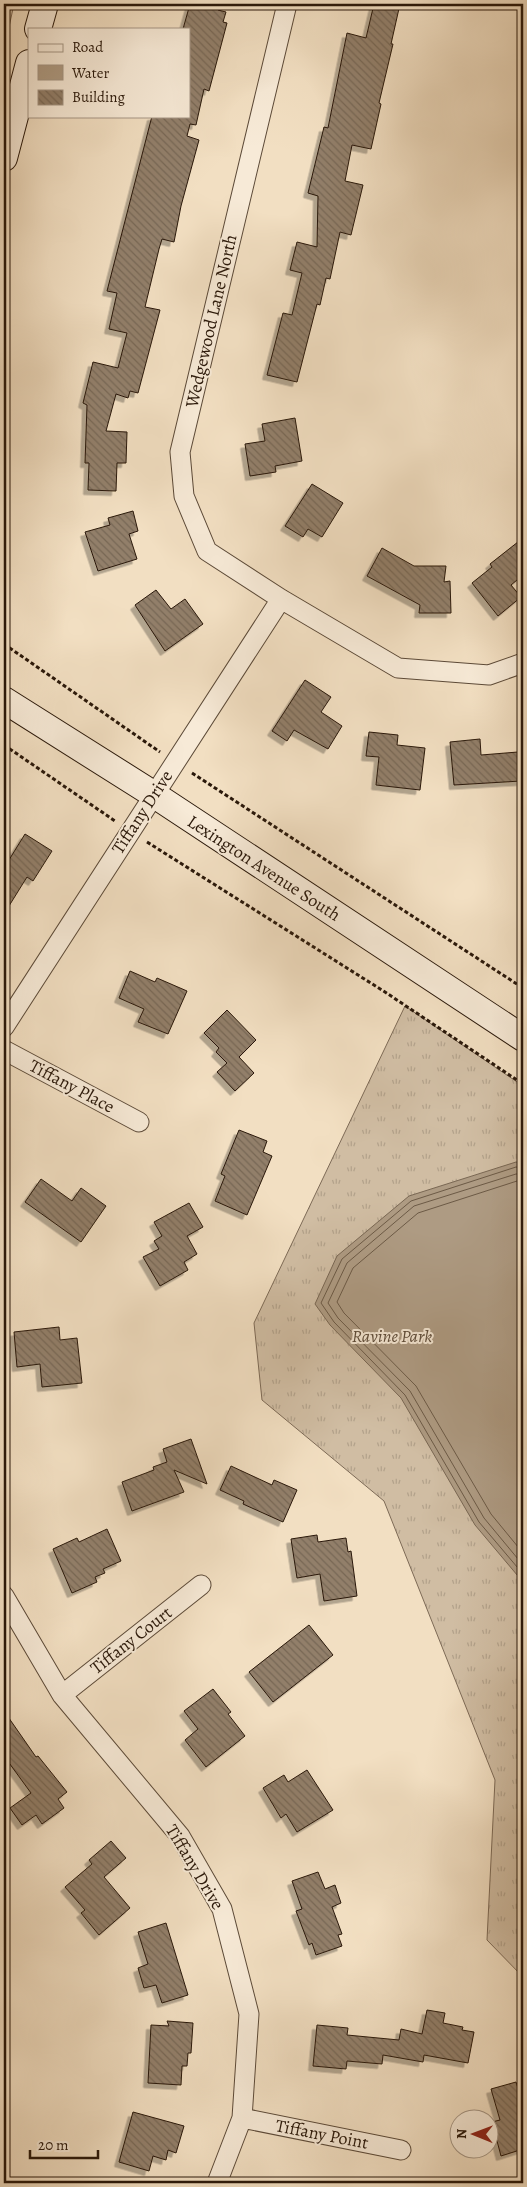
<svg xmlns="http://www.w3.org/2000/svg" width="527" height="2187" viewBox="0 0 527 2187" font-family="Alegreya,serif">
<style>
.grass{fill:url(#grass-tufts);stroke:#7d6a56}
.water{fill:#ae9b83;stroke:#796753}
.lines{fill:none;stroke-linecap:round;stroke-linejoin:round}
.shore{stroke:#6c5a46;stroke-width:1}
.building{fill:url(#building-back-hatch);stroke:#2a180a;filter:url(#shadow)}
.street-casing{stroke:#5c4a38;stroke-width:21}
.secondary-casing{stroke:#2a180a;stroke-width:28}
.path{stroke:#2a180a;stroke-width:3;stroke-dasharray:4 2.5;stroke-linecap:butt}
.street{stroke:#f7ead7;stroke-width:19}
.secondary{stroke:#f7ead7;stroke-width:26}
.labels{text-anchor:middle;dominant-baseline:central;stroke-width:4;stroke-linejoin:round;paint-order:stroke}
.street-label{font-size:18px;fill:#2a180a;stroke:#f7ead7}
.park-label{font-size:18px;font-style:italic;fill:#5c4a38;stroke:#f7ead7}
</style>
<defs>
<pattern id="grass-tufts" width="24" height="20" patternUnits="userSpaceOnUse" patternTransform="scale(1.25)"><rect width="24" height="20" fill="#d0bda3"/><path d="M3 7l-1-3M5 7V3M7 7l1-3M15 17l-1-3M17 17v-4M19 17l1-3" fill="none" stroke="#b3a28b"/></pattern>
<pattern id="building-back-hatch" width="6" height="6" patternUnits="userSpaceOnUse" patternTransform="scale(1.25)"><rect width="6" height="6" fill="#927f6a"/><path d="M-1 5l2 2M0 0l6 6M5-1l2 2" fill="none" stroke="#776755"/></pattern>
<filter id="shadow"><feDropShadow dx="-4.5" dy="4.5" stdDeviation="0" flood-color="#0004"/></filter>
</defs>
<rect width="100%" height="100%" fill="#f2dfc2"/>
<filter id="stains"><feTurbulence type="fractalNoise" baseFrequency=".004" numOctaves="4"/><feColorMatrix values="0 0 0 0 .2 0 0 0 0 .09 0 0 0 0 .02 0 0 0 .5 -.17"/></filter>
<radialGradient id="worn" r=".72"><stop offset=".6" stop-color="#630" stop-opacity="0"/><stop offset="1" stop-color="#630" stop-opacity=".3"/></radialGradient>
<path class="grass" d="M4 4H14L4 50Z
M405 1006 523 1086V1977L487 1940 495 1780 384 1501 262 1400 254 1323Z"/>
<path class="water" d="M516 1162 523 1163V1582L475 1525 401 1398 330 1325 315 1304 337 1256 409 1196Z"/>
<g class="lines">
<path class="shore" d="M523 1168 516 1167 411 1201 342 1259 321 1303 334 1322 405 1395 479 1522 523 1574
M523 1174H516L414 1206 347 1263 328 1303 338 1318 410 1391 484 1518 523 1565
M523 1182 517 1181 418 1213 353 1268 337 1302 344 1313 416 1386 491 1514 523 1553"/>
</g>
<path class="building" d="M190 4H220L218 10 226 12 223 22 227 23 209 91 204 89 196 125 190 124 187 136 199 140 181 206 174 242 162 239 159 249 145 307 160 310 138 393 130 391 128 398 116 394 106 431 127 432 126 463H117L116 491 88 490 89 463H85L87 405 83 403 93 362 118 368 127 333 109 329 117 293 107 291 152 116H189V29H183Z
M374 4H400L391 44H393L379 103 381 104 371 149 352 145 345 181 363 185 351 235 340 232 330 279 326 278 320 305 317 304 297 382 267 375 283 313 292 315 302 273 290 270 297 242 317 247 318 196 308 193 324 127 328 128 347 33 366 38Z
M295 418 302 461 275 466 276 472 250 476 245 444 265 441 262 424Z
M312 484 343 503 322 537 308 529 303 537 285 526Z
M133 511 138 531 129 534 137 559 98 571 85 532 110 525 108 518Z
M523 538V575L511 585 521 597 498 616 472 583 492 567 490 564Z
M382 548 414 566H446L444 582 450 581 451 613H419L420 605 367 576Z
M156 590 171 609 185 599 203 624 165 651 135 605Z
M305 680 331 697 321 712 342 726 328 749 294 730 287 741 272 731Z
M369 732 398 735 397 745 425 748 420 790 376 785 379 757 366 756Z
M480 739 481 755 518 752 521 781 454 785 450 742Z
M25 834 52 851 33 881 27 877 4 914V868Z
M130 971 155 982 157 978 187 991 168 1034 138 1022 144 1009 119 998Z
M227 1010 256 1040 239 1057 254 1073 235 1091 217 1072 227 1063 216 1052 219 1048 204 1033Z
M239 1130 267 1141 263 1152 272 1156 247 1215 215 1201 225 1176 221 1174Z
M41 1179 72 1201 81 1188 106 1206 81 1242 25 1202Z
M189 1203 203 1227 187 1236 197 1254 184 1262 188 1270 160 1286 143 1257 159 1249 154 1241 162 1236 154 1222Z
M59 1327 60 1340 77 1338 82 1383 42 1387 40 1364 17 1367 14 1332Z
M191 1439 207 1484 174 1470 184 1492 132 1511 122 1482 154 1470 153 1467 167 1462 163 1449Z
M231 1466 272 1485 274 1480 297 1490 283 1522 243 1504 244 1501 220 1490Z
M107 1529 121 1561 103 1569 105 1573 95 1577 97 1582 72 1593 53 1549 77 1538 79 1542Z
M317 1535 318 1542 346 1538 348 1552 351 1551 357 1596 324 1601 320 1574 297 1578 291 1539Z
M309 1625 333 1655 273 1702 249 1672Z
M213 1689 231 1712 228 1714 245 1736 206 1767 185 1740 198 1729 184 1711Z
M4 1711 36 1757 38 1756 67 1792 58 1799 64 1808 42 1824 36 1815 22 1825 10 1808 31 1793 4 1756Z
M307 1770 333 1810 297 1832 286 1814 281 1818 263 1788 284 1775 288 1782Z
M111 1841 126 1858 104 1877 130 1908 99 1935 81 1913 85 1910 65 1887 92 1864 89 1860Z
M318 1872 325 1889 335 1885 341 1903 332 1907 342 1934 338 1935 342 1946 316 1955 312 1943 309 1945 296 1911 302 1909 292 1881Z
M166 1923 188 1995 162 2003 156 1985 144 1988 138 1968 148 1964 138 1932Z
M427 2010 445 2013 443 2023 463 2027 462 2030 474 2032 468 2063 424 2055 423 2062 383 2055 382 2064 347 2061 346 2069 313 2066 317 2025 348 2028 347 2035 399 2040 401 2029 422 2034Z
M167 2021 193 2023 191 2053H188L187 2066H182L181 2085 148 2083 151 2025 169 2026Z
M516 2082 523 2104V2149L501 2156 492 2122 500 2120 491 2089Z
M133 2112 184 2126 176 2153 168 2150 166 2160 153 2156 149 2171 119 2162Z"/>
<g class="lines">
<defs>
<path id="street" d="M287 4 180 452 184 496 207 551 281 599 398 668 489 675 523 663
M4 1027 281 599
M4 1050 139 1122
M4 1596 62 1695 180 1836 222 1909 249 2014 242 2118 217 2183
M62 1695 201 1585
M242 2118 401 2150"/>
<path id="secondary" d="M38 29 45 4
M4 158 29 63
M4 700 153 794 523 1038"/>
</defs>
<use href="#street" class="street-casing"/>
<use href="#secondary" class="secondary-casing"/>
<path class="path" d="M4 644 160 752
M4 745 115 821
M192 773 523 988
M147 842 385 992 523 1084"/>
<use href="#street" class="street"/>
<use href="#secondary" class="secondary"/>
</g>
<g class="labels">
<g class="street-label">
<text transform="translate(211 321) rotate(-77)">Wedgewood Lane North</text>
<text transform="translate(142 812) rotate(-57)">Tiffany Drive</text>
<text transform="translate(264 868) rotate(33)">Lexington Avenue South</text>
<text transform="translate(72 1086) rotate(28)">Tiffany Place</text>
<text transform="translate(131 1640) rotate(-38)">Tiffany Court</text>
<text transform="translate(195 1867) rotate(59)">Tiffany Drive</text>
<text transform="translate(322 2134) rotate(11)">Tiffany Point</text>
</g>
<g class="park-label">
<text x="392" y="1336">Ravine Park</text>
</g>
</g>
<rect width="527" height="2187" fill="none" stroke="#f2dfc2" stroke-width="20"/>
<rect x="5" y="5" width="517" height="2177" fill="none" stroke="#2a180a" stroke-width="2.5"/>
<rect x="10" y="10" width="507" height="2167" fill="none" stroke="#2a180a"/>
<rect x="28" y="28" width="162" height="90" fill="#f7ead7" stroke="#a59685"/>
<rect x="38" y="44" width="25" height="8" fill="#f7ead7" stroke="#a59685"/>
<text x="72" y="52" font-size="15" fill="#2a180a">Road</text>
<rect x="38" y="65" width="25" height="15" fill="#ae9b83" stroke="#a59685"/>
<text x="72" y="78" font-size="15" fill="#2a180a">Water</text>
<rect x="38" y="90" width="25" height="15" fill="url(#building-back-hatch)" stroke="#a59685"/>
<text x="72" y="102" font-size="15" fill="#2a180a">Building</text>
<g transform="translate(474 2134) rotate(271)"><circle r="24" fill="#f7ead7" stroke="#a59685"/>
<path d="M0-4L9 19L0 12L-9 19Z" fill="#8f2418"/>
<text y="-8" font-size="14" font-weight="bold" text-anchor="middle" fill="#2a180a">N</text>
</g>
<path d="M30 2150v8h68v-8" fill="none" stroke="#2a180a" stroke-width="2.5"/>
<text x="38" y="2150" font-size="15" fill="#2a180a" stroke="#f7ead7" stroke-width="4" paint-order="stroke">20 m</text>
<rect width="100%" height="100%" filter="url(#stains)"/>
<rect width="100%" height="100%" fill="url(#worn)"/>
</svg>
